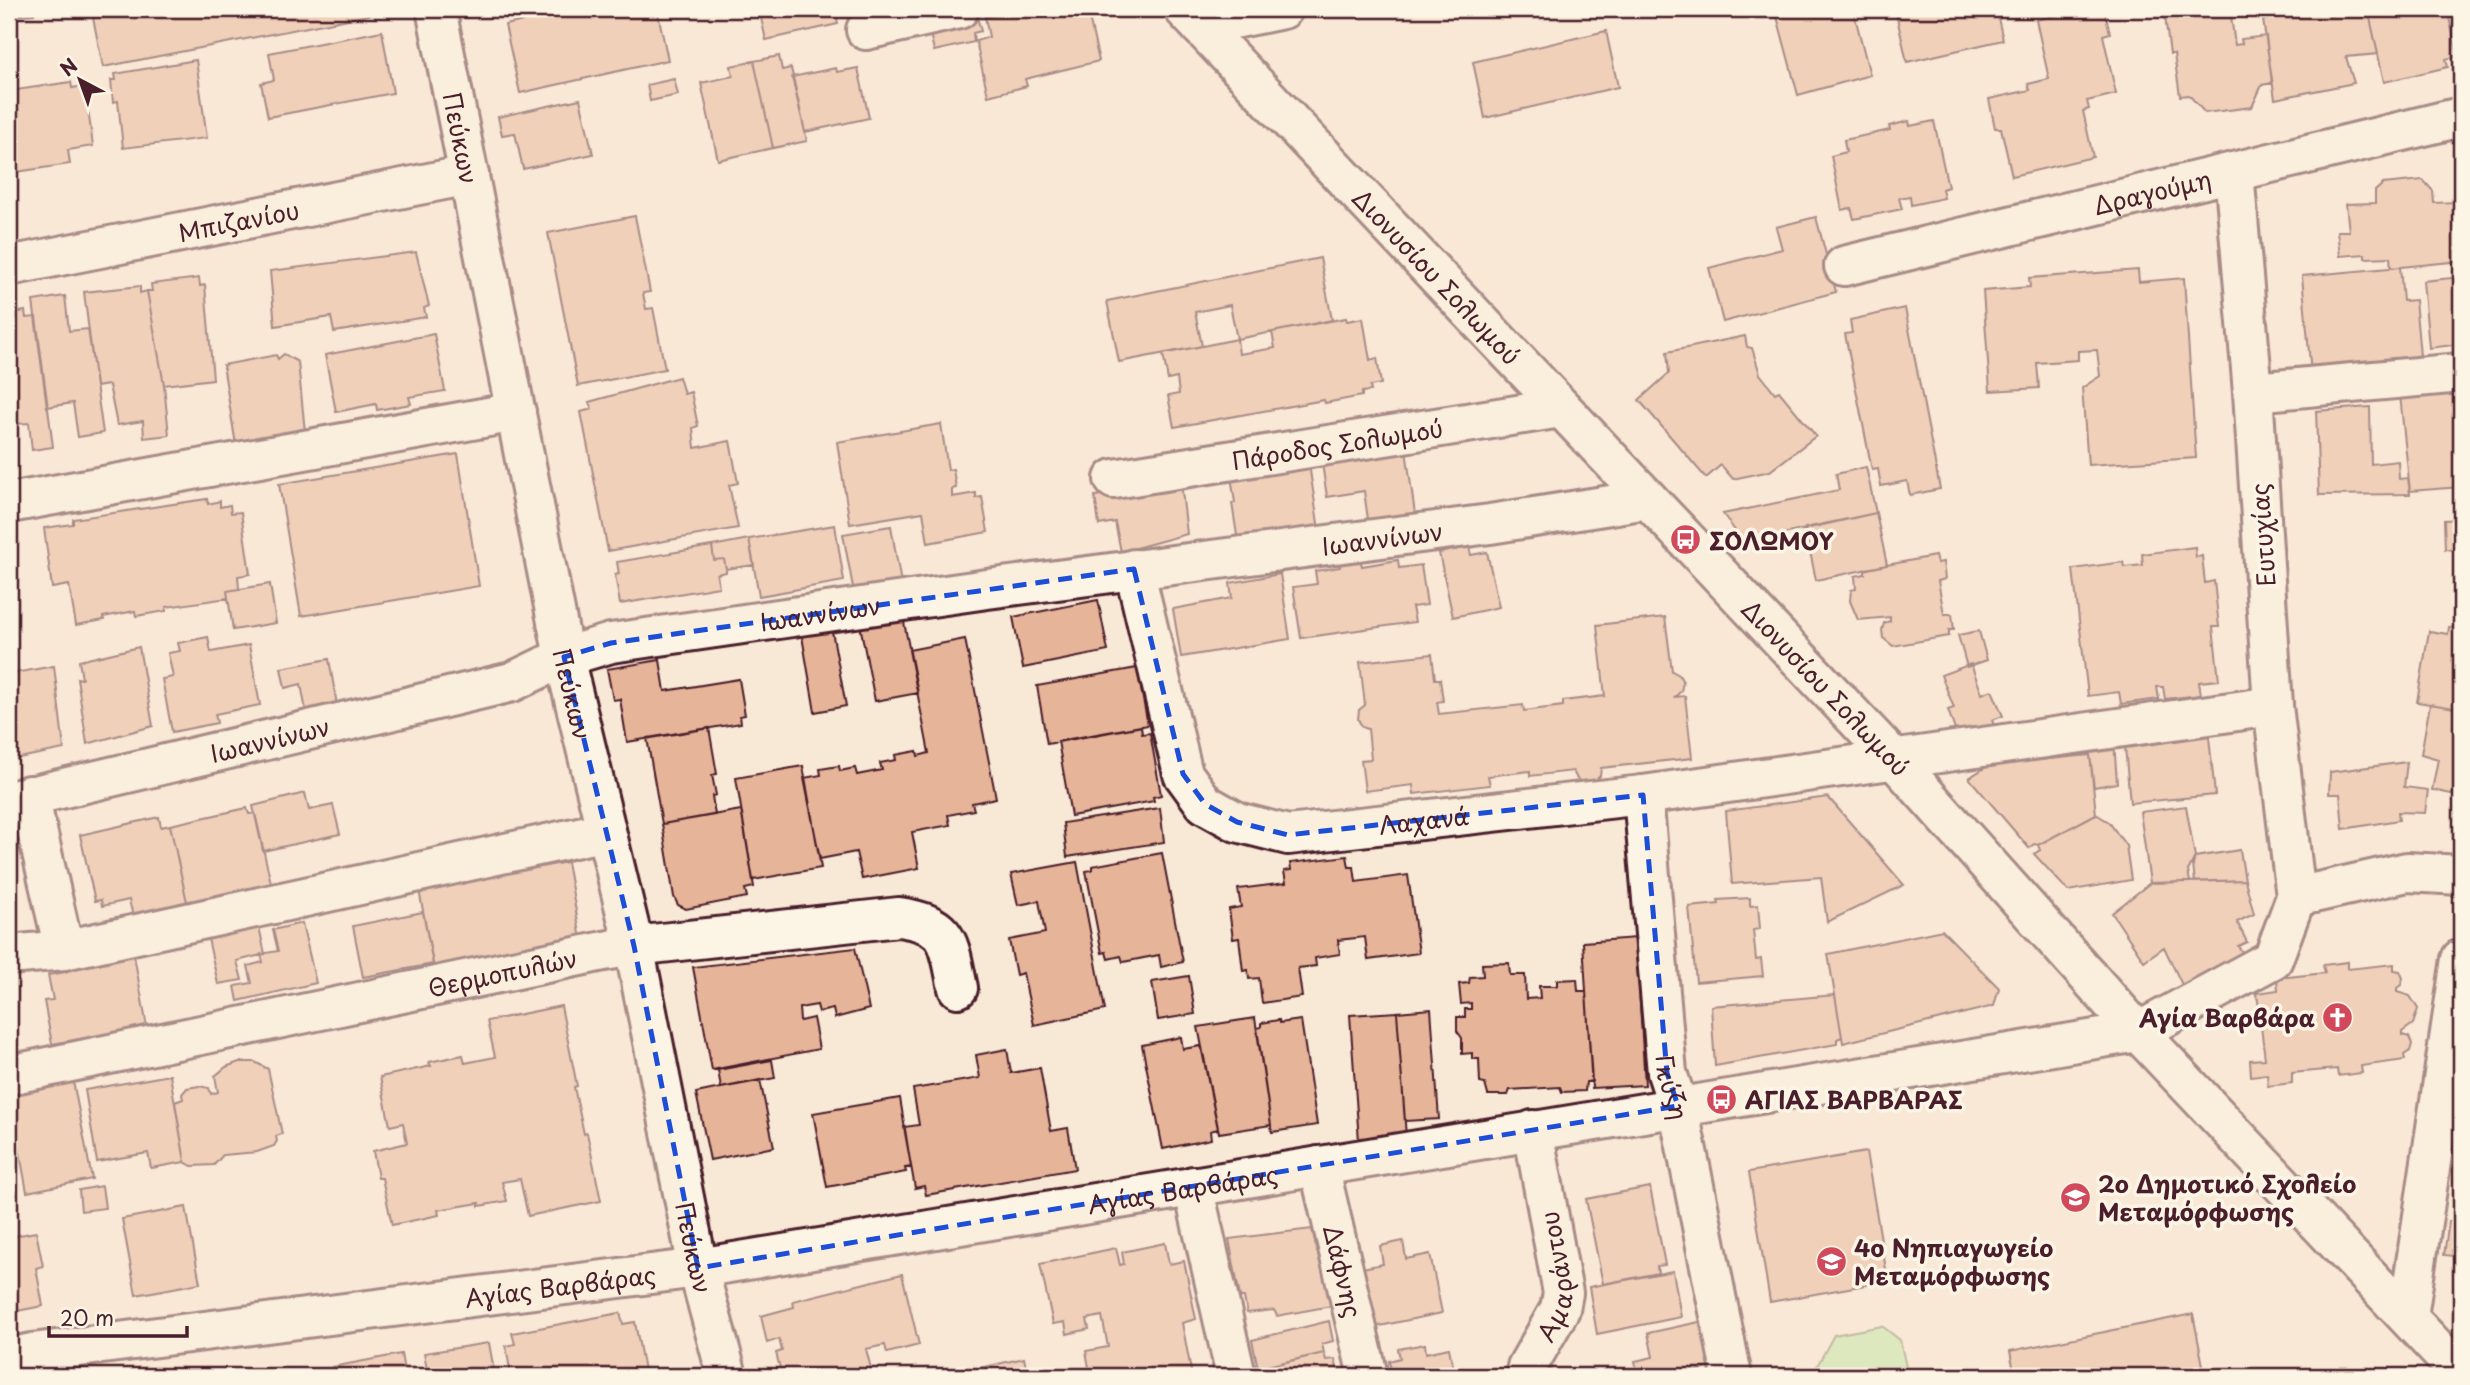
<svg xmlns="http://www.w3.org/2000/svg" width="2470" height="1385" viewBox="0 0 2470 1385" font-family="'Playpen Sans',sans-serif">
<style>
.green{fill:#bee8a5;stroke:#848468;stroke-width:2}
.building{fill:#e6b498;stroke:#4a1f2b;stroke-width:2}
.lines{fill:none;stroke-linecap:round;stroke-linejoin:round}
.minor-casing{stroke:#4a1f2b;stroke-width:44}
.minor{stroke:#fcf5e5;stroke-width:38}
.marked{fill:none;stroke:#1d4ed8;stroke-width:5;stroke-dasharray:14 9;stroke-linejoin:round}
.labels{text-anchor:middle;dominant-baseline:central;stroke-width:7;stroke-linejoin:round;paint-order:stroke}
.street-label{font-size:24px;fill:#4a1f2b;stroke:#fcf5e5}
.poi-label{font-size:24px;font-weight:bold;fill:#4a1f2b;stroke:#fcf5e5;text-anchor:start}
</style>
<rect width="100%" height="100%" fill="#f8e8d6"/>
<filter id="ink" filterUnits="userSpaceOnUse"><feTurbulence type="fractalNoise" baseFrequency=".0143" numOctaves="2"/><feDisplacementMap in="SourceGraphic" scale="14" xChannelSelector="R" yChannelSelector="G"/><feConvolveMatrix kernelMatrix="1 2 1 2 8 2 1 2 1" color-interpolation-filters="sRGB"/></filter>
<g filter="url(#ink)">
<path class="green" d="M1882 1326 1900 1340 1908 1376H1817L1816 1368 1834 1335Z"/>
<path class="building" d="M9 9H35L34 14 9 16Z
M99 9H368L369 15 103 67 93 18 100 16Z
M581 9H657L668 60 520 93 505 25Z
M759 9H835L838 24 766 40Z
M1020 9H1032L1034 18 1075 9H1087L1099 61 1025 79 1027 86 988 96 976 41 989 37 985 17Z
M1775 9H1853L1870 75 1798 95Z
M1895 9H1996L2003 40 1907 62Z
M2086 9H2096L2097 11 2104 9 2110 33 2103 35 2116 94 2087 101 2089 109 2083 111 2093 157 2012 176 2001 128H1995L1989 99 2030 90 2028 84 2049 79 2036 20Z
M2168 9H2230L2235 45 2242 44 2241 39 2266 36 2272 83 2262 85 2252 107 2205 113 2189 95 2180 96 2174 54H2170L2165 17 2169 16Z
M2278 9H2318L2279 17Z
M2318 9H2328L2329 16 2358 9H2368L2378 54 2346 57 2354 83 2275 99 2263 20Z
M2368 9H2447L2458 56 2446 59 2448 67 2384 82Z
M977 17 981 31 973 33 974 42 934 51 929 29Z
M382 31 393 93 268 117 261 83 274 80 269 53Z
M1606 31 1618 87 1485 118 1473 62Z
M779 56 782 70 791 68 807 141 773 148 754 61Z
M196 60 207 138 123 148 118 101 113 102 111 80H116L115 74Z
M754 61 773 148 718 160 701 83 733 76 731 66Z
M836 68 837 72 858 68 869 118 805 132 792 77Z
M674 79 678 95 650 101 647 85Z
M71 82 72 88 85 86 93 146 68 150 70 164 9 173V91Z
M580 99 593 154 523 169 515 133 502 135 498 117Z
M1909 121 1910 126 1934 121 1948 187 1942 189 1944 198 1911 205 1910 196 1899 198 1902 209 1854 219 1851 208 1842 210 1831 156 1846 152 1844 140 1890 130 1889 126Z
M2423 180 2433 191 2434 203 2456 202 2459 215H2461V261L2391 268 2390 257 2365 258V254L2340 256 2337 231H2349L2346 204 2375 203V191L2383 184Z
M635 216 650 292 643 293 646 309 653 308 665 369 578 386 548 233Z
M1816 217 1836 292 1723 322 1709 268 1782 249 1776 227Z
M416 252 429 306 424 308 426 317 334 332 331 317 275 326 270 271Z
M1320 258 1332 320 1237 339 1230 305 1195 312 1202 346 1119 362 1107 301Z
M2400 267 2403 301 2415 300 2420 356 2398 359 2399 367 2311 374 2302 276Z
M2138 270 2139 282 2184 278 2196 458 2088 465 2082 388 2100 376 2097 350 2078 351V360L2037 363 2039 388 1990 391 1983 291 2030 287 2029 278Z
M2461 277V344L2429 348 2423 281Z
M199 278 200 286 205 285 213 379 164 385 147 291H152L151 284Z
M140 286V293L147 291 164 385 169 435 144 438 143 421 117 425 109 385 96 387 84 292Z
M65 296 69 331 88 329 103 433 78 437 73 403 47 407 33 301Z
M1905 308 1940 489 1910 495 1907 481 1881 486 1878 469 1872 470 1845 334 1852 333 1850 320Z
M25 311 26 318 36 317 53 447 32 450 29 423 15 424 9 377V314Z
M1346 318 1347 321 1363 318 1370 360 1377 358 1381 384 1370 386 1371 391 1362 392V396L1325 403 1324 400 1174 427 1168 396 1179 394 1177 378 1168 380 1163 354 1237 339 1239 354 1275 348 1272 332Z
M434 334 445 391 409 397 411 404 377 410 376 404 336 412 325 355Z
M1745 336 1747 347 1752 348 1760 374 1775 393 1779 391 1816 436 1770 471 1733 479 1721 465 1706 478 1639 400 1669 373 1667 352Z
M284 354 298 362 305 432 236 445 223 365 276 355 278 359Z
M679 377 684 394 691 392 698 426 693 428 695 448 730 441 738 483 729 485 738 528 608 551 581 412 592 409 589 402Z
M2461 389V487L2410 491 2400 395Z
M2370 407 2371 464 2398 461 2399 479 2408 478 2410 494 2319 495 2316 411Z
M941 424 948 470 953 469 956 488 952 489V497L976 493V498L982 497 988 532 928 543 923 512 850 524 837 442Z
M1406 450 1415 514 1410 515V521L1369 527 1364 491 1327 497 1322 463Z
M458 454 479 586 301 616 279 484Z
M1309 464 1319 530 1238 542 1232 503H1235L1231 476Z
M1866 467 1876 513 1744 543 1723 514 1839 490 1836 474Z
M1181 482 1187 534 1121 552 1115 522 1099 525 1095 496Z
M207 499 208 504 220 501V507L230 505 231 513 241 512 250 574 238 576 239 589 227 591 228 598 166 607V611L136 616 135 611 103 617 104 620 76 625 69 585 52 588 44 528 73 524V519Z
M1876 513 1887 565 1816 580 1805 528Z
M2461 519V585L2455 584V550L2445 549 2444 520Z
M835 525 844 581 759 596 749 539Z
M891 526 902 589 855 598 843 534Z
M749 539 754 565 726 569 724 559 714 560 712 546Z
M712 546 714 560 724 559 726 569V572L717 574 719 587 620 604 615 575 619 574 617 562Z
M1469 547 1471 555 1487 552 1499 607 1453 617 1439 553Z
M2195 547 2196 557 2202 556 2205 583 2214 581 2219 627H2213L2219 680 2199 682 2201 695 2165 699 2163 687H2157L2159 699 2121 704 2119 692 2088 696 2073 569 2123 562 2124 567 2143 565 2142 554Z
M1935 556 1937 563 1943 562 1945 579 1938 581 1944 614H1952L1954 630H1949V636L1893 646 1883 638 1882 630 1884 623 1890 621V617L1858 620 1850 601 1851 590 1856 589 1855 576 1865 574V569Z
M1360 559 1362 566 1398 560 1399 568 1421 565 1427 605 1412 607 1415 622 1301 638 1293 587 1317 584 1315 571 1340 567 1339 562Z
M1280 574 1290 639 1181 657 1173 609 1232 598 1230 583Z
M270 584 276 623 233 630 227 591Z
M1098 600 1108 651 1023 668 1013 617Z
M903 617 918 693 875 701 860 625Z
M1665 617 1672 671 1679 675 1683 682 1681 691 1675 697 1685 696 1692 758 1601 768 1600 776 1593 782 1585 784 1577 779 1573 771 1530 776V771L1488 776 1490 785 1414 794 1413 785 1365 791 1361 760 1371 759 1368 729 1362 727 1358 719 1359 710 1365 705 1360 662 1432 654 1435 679H1440L1443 701 1437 702 1439 714 1523 705 1524 711 1563 706V701L1605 696 1597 625Z
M2449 627 2461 629V709L2417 702 2429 631 2448 634Z
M832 631 846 706 815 712 802 636Z
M1979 631 1987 660 1967 667 1958 635Z
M208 637 211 652 249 645 260 705 215 714 217 723 172 732 162 679 173 677 168 653 180 651 178 643Z
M965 639 996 798 972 803 974 810 948 815 950 825 912 832 919 868 862 879 856 852 820 859 804 778 821 775 820 769 839 766 840 771 855 768 857 775 882 770 880 763 896 760 895 755 917 751 918 756 929 753 909 650Z
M139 647 153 726 87 744 77 678 82 679 79 661Z
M329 659 337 705 306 711 301 684 285 688 281 668Z
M660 660 665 691 739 679 745 715 740 716 741 723 627 742 620 699 613 700 607 669Z
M1971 664 1982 694 1992 690 2003 716 1992 720 1995 728 1975 735 1972 727 1956 733 1948 710 1954 708 1941 675Z
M54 666 64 749 9 760V674Z
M1137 668 1148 725 1047 744 1037 686Z
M2430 704 2461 709V796L2432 790 2438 759 2421 754Z
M1141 726 1142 734 1150 733 1161 795 1153 797 1154 801 1071 816 1058 741Z
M2208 727 2215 795 2130 803 2124 735Z
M709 728 717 774 712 775 716 795 712 796 715 815 662 824 647 738Z
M2114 741 2117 783 2094 787 2090 755 2053 758 2051 746Z
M2090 755 2096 814 2038 845 2034 844 2029 848 1969 778 1989 765Z
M2407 762 2404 787 2428 790 2425 813 2398 812 2399 820 2343 829 2340 794H2329L2330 772Z
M803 766 821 868 753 880 736 778Z
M305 793 309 810 333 805 340 834 263 851 253 806Z
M1828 797 1904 885 1827 922 1821 877 1732 884 1726 811Z
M2186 806 2195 857 2188 871 2190 882 2150 883 2140 812Z
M247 808 249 814 255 813 273 892 189 911 170 825Z
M1160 808 1164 842 1067 857 1063 823Z
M741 810 754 887 745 889 747 897 686 909 678 905 674 897 662 824Z
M2096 814 2109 822 2126 846 2131 880 2068 891 2034 854 2040 850 2038 845Z
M159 817 161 827 170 825 189 911 134 920 129 900 102 906 101 900 95 901 80 835Z
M2240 850 2245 880 2195 882 2193 865 2195 857Z
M1162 853 1183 962 1161 967 1159 955 1123 962 1121 956 1108 959 1106 952 1102 953 1086 871 1092 870V866Z
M1347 856 1349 867H1354L1356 882 1408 875 1419 953 1368 960 1365 937 1338 940 1340 954 1315 958 1316 966 1298 968 1302 997 1262 1003 1259 978 1249 979 1248 970 1243 971 1239 938 1233 939 1229 909 1241 907 1238 889 1286 883 1284 871 1291 870 1290 863Z
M567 862 581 939 434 968 419 890Z
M1077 862 1105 1010 1034 1025 1023 973 1016 975 1009 940 1045 933 1039 901 1018 905 1011 874Z
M2245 880 2254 914 2237 922 2247 942 2238 946 2244 955 2182 985 2164 947 2144 961 2112 913 2150 883Z
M1750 898V906L1758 905 1760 929 1753 930 1756 960 1761 959 1763 976 1696 982 1689 907 1719 904 1718 900Z
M423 912 433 964 363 977 353 926Z
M258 922 265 954 237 961 242 980 218 984 207 934Z
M302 923 316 983 238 1001 235 986 252 983 248 966 263 962 261 954 278 951 273 930Z
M1942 930 1999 988 1994 1006 1843 1043 1828 954Z
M1636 938 1645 1085 1592 1088 1583 942Z
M855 948 869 1009 835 1018 833 1009 819 1012 817 1005 799 1008 800 1021 813 1018 819 1049 712 1070 693 967Z
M133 950 147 1027 52 1044 44 1001 53 1000 48 975 66 972 64 963Z
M2348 962V969L2394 964V970L2400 971 2403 978 2401 985 2397 988V992L2410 996 2418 1009 2413 1024 2402 1032V1035L2409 1037 2412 1044 2410 1051 2404 1055 2405 1060 2361 1066 2362 1073 2338 1076 2337 1069 2292 1073V1083L2268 1086 2267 1074 2251 1076 2250 1060 2265 1059 2257 993 2278 990 2277 978 2325 973 2323 965Z
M1509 963 1510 975H1525L1526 999 1540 998 1539 986H1557V980L1577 979 1578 991H1586L1592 1081 1586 1082 1585 1091 1562 1092 1560 1087 1510 1090 1508 1095H1488L1485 1084 1480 1083 1479 1059H1472V1053L1462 1054V1038L1457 1031V1017H1465V1009H1471V1003L1461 1004 1459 984 1469 983 1470 977 1483 976 1482 964Z
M1189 976 1195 1014 1158 1020 1152 982Z
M1835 995 1842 1037 1837 1039V1044L1715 1066 1711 1006Z
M9 1000 17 1040 11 1042 12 1052H9Z
M561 1006 577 1086 574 1087 584 1134 587 1133 601 1201 528 1216 520 1179 502 1182 507 1201 479 1206V1203L438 1210 439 1215 392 1225 382 1178H378L373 1151 407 1143 403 1123 390 1126 380 1077 431 1066 429 1062 463 1055 465 1063 495 1057 487 1021Z
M1431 1009 1439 1119 1405 1121 1397 1012Z
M1397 1012 1406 1137 1359 1141 1350 1015Z
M1255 1018 1271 1125 1219 1133 1198 1027Z
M1279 1020 1280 1023 1301 1020 1317 1125 1272 1132 1257 1028 1261 1027V1023Z
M1181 1037 1183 1049 1201 1046 1218 1129 1210 1131 1211 1139 1163 1149 1142 1045Z
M1007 1049 1011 1073 1040 1068 1051 1131 1068 1128 1075 1169 926 1195 924 1186 915 1188 904 1127 919 1125 913 1089 980 1078 976 1055Z
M772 1060 775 1078 721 1088 718 1070Z
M239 1062H255L268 1069 282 1134 276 1136 277 1141 274 1146 257 1152 223 1155 214 1165 192 1166 185 1162 175 1102 183 1099 182 1094 187 1088 199 1086 209 1088 211 1094 218 1092 215 1076 226 1067Z
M170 1075 185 1162 151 1168 148 1153 97 1162 85 1090Z
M760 1080 774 1147 710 1160 696 1093Z
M73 1081 92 1179 27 1192 9 1094Z
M900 1098 911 1167 905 1168 906 1172 827 1187 813 1113Z
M1866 1152 1888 1281 1770 1302 1749 1172Z
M2458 1181H2461V1257L2444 1255 2449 1221H2457Z
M102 1186 105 1208 81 1211 79 1190Z
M1650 1187 1665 1265 1657 1266 1658 1273 1603 1284 1586 1199Z
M186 1207 200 1283 136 1295 122 1219Z
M1312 1229 1331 1306 1277 1316 1274 1310 1247 1313 1244 1297H1240L1229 1239Z
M36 1232 43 1266 36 1268 43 1306 12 1312 9 1295V1237Z
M1403 1241 1406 1259 1430 1254 1442 1313 1370 1328 1357 1269 1383 1264 1380 1246Z
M1165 1243 1169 1264 1184 1261 1196 1319 1182 1323 1192 1376H1100L1099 1371 1090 1373 1086 1351 1108 1347 1102 1316 1087 1319 1089 1329 1067 1334 1065 1322 1053 1324 1040 1264 1116 1248 1120 1265 1124 1264 1122 1252Z
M1673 1271 1681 1317 1597 1334 1589 1287Z
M902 1274 919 1345 887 1353 885 1345 866 1349 873 1376H782L776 1353 782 1351 779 1339 767 1343 761 1316 794 1307 793 1301Z
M620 1313 623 1324 635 1322 645 1376H511L506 1346 515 1344 512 1333Z
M2193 1314 2205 1376H2015L2010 1351Z
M1329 1321 1333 1341 1322 1344 1324 1353 1258 1368 1252 1340Z
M1704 1321 1714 1367 1670 1376H1638L1635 1361 1653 1357 1648 1333Z
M489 1343 495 1376H428L424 1353Z
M1425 1344 1426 1353 1449 1348 1454 1373 1438 1376H1392L1389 1361 1400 1358 1398 1349Z
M1324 1353 1326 1360 1335 1359 1339 1376H1260V1374L1271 1371 1269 1366Z
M401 1354 405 1376H334L332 1367Z
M1024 1358 1028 1376H970L977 1375 976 1369Z
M293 1370 294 1376H236Z"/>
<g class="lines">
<defs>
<g id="minor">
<path id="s1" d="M436 9 564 657 634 946 698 1268 727 1376"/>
<path id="s2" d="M1184 9 1894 759 2138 1032 2461 1374"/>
<path d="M1200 26 1283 9"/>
<path d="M866 30 959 9"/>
<path id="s3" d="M9 266 469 175"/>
<path id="s4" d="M1844 266 2461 117"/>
<path d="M2253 392 2461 373"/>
<path id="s5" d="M1114 479 1561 408"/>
<path d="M9 503 516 412"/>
<path id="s6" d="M1134 569 1183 774 1205 804 1237 822 1288 835 1643 795 2273 706"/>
<path d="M29 795 64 950"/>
<path id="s7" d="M1643 795 1667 1073 1678 1106 1732 1376"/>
<path id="s8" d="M9 801 512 682 564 657 611 643 987 589 1490 524 1648 499"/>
<path d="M2296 897 2407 872 2461 875"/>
<path d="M9 955 64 950 606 831"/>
<path id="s9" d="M9 1075 604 951 634 946 899 917C952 925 948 943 958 988"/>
<path id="s10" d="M1319 1166 1368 1376"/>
<path d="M1193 1186 1236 1376"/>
<path d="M2408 1317 2461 959"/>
<path id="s11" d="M9 1358 32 1353 698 1268 2138 1032 2273 959 2296 897 2273 706 2253 392 2234 172"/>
<path id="s12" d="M1526 1376 1527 1367 1560 1309 1563 1293 1533 1130"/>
</g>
</defs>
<use href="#minor" class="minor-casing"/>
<use href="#minor" class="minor"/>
</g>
</g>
<path d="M0 0H2470V1385H0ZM1134 569 1183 774 1205 804 1237 822 1288 835 1643 795 1667 1073 1678 1106 698 1268 634 946 564 657 611 643Z" fill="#f8e8d6" fill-opacity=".55" fill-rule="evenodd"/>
<path class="marked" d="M1134 569 1183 774 1205 804 1237 822 1288 835 1643 795 1667 1073 1678 1106 698 1268 634 946 564 657 611 643Z"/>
<defs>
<symbol id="bus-disc" viewBox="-11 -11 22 22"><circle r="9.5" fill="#d1495b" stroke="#fcf5e5"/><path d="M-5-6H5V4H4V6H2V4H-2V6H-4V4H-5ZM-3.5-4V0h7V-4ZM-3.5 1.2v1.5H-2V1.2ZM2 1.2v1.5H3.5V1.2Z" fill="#fff"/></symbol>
<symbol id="church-disc" viewBox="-11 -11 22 22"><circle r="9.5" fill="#d1495b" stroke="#fcf5e5"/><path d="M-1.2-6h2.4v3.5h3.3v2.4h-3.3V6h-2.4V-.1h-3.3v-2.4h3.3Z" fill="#fff"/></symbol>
<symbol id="school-disc" viewBox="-11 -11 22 22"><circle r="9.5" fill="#d1495b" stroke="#fcf5e5"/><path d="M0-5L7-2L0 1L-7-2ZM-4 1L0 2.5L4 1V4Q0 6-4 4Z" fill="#fff"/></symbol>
</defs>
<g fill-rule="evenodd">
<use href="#bus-disc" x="1668" y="522" width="35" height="35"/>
<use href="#church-disc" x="2320" y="1000" width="35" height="35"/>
<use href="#bus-disc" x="1704" y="1082" width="35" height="35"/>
<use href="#school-disc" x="2058" y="1180" width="35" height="35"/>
<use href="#school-disc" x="1814" y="1244" width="35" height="35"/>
</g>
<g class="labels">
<g class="street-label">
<text stroke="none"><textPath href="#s1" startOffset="131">Πεύκων</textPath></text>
<text stroke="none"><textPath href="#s4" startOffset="317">Δραγούμη</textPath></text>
<text stroke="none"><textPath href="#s3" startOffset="234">Μπιζανίου</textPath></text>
<text stroke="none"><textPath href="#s2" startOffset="368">Διονυσίου Σολωμού</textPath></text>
<text stroke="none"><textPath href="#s5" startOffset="226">Πάροδος Σολωμού</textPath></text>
<text transform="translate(2262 535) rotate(-94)">Ευτυχίας</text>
<text stroke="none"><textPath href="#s8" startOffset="1402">Ιωαννίνων</textPath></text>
<text stroke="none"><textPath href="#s8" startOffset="835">Ιωαννίνων</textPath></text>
<text stroke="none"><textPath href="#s2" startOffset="934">Διονυσίου Σολωμού</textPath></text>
<text stroke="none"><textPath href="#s1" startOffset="698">Πεύκων</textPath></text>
<text stroke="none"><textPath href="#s8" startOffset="268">Ιωαννίνων</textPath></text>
<text stroke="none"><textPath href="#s6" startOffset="474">Λαχανά</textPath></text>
<text stroke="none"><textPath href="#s9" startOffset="504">Θερμοπυλών</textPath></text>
<text stroke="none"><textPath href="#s7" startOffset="294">Γκύζη</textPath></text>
<text stroke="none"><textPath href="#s11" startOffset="1186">Αγίας Βαρβάρας</textPath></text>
<text stroke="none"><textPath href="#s1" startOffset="1265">Πεύκων</textPath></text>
<text stroke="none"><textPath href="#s10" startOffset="108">Δάφνης</textPath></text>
<text stroke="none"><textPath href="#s12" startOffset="108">Αμαράντου</textPath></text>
<text stroke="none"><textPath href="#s11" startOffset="556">Αγίας Βαρβάρας</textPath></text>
</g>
<g class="poi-label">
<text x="1709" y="540">ΣΟΛΩΜΟΥ</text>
<text x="2315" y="1017" text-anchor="end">Αγία Βαρβάρα</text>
<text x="1745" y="1099">ΑΓΙΑΣ ΒΑΡΒΑΡΑΣ</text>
<text x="2098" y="1183">2ο Δημοτικό Σχολείο<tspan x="2098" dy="28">Μεταμόρφωσης</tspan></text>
<text x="1854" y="1247">4ο Νηπιαγωγείο<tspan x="1854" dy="28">Μεταμόρφωσης</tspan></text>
</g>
</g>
<rect width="2470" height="1385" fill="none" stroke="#fcf5e5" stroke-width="35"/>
<rect x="18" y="18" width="2435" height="1350" fill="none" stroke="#4a1f2b" stroke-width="2.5" filter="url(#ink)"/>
<g transform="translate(80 80) rotate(319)" stroke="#fcf5e5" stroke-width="5" paint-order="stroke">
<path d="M0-5L12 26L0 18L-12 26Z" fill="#4a1f2b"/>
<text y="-10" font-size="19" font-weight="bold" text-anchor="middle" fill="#4a1f2b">N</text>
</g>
<path d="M49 1326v10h138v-10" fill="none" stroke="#4a1f2b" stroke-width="3.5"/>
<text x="60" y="1326" font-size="21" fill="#4a1f2b" stroke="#fcf5e5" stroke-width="5" paint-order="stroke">20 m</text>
</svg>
